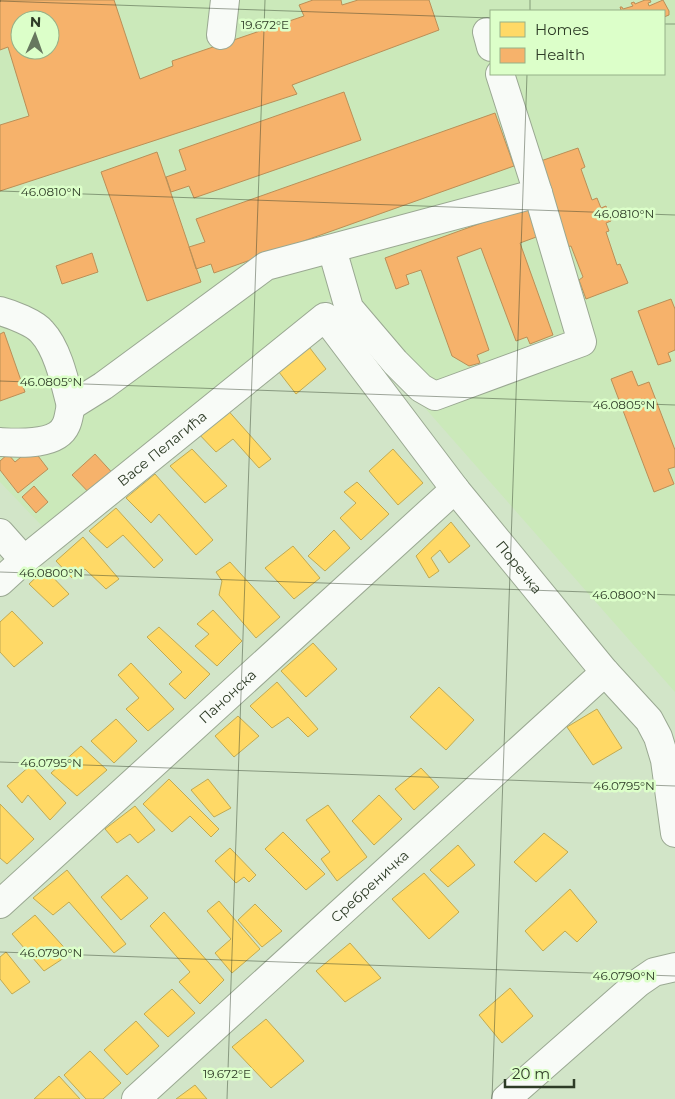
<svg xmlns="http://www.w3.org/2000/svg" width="675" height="1099" viewBox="0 0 675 1099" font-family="Montserrat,sans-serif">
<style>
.built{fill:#cbe9ba;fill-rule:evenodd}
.homes{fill:#ffd966;stroke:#c0aa53}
.health{fill:#f6b26b;stroke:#ba8f57;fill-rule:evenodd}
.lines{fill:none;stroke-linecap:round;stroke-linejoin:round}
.minor-casing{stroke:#9aa892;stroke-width:30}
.minor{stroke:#f8fbf7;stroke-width:28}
.ticks{fill:none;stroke:#2e3c27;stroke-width:1;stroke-opacity:0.45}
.labels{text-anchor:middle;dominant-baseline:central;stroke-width:5;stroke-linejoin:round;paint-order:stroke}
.street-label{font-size:14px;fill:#2e3c27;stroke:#dcffc9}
.ticks-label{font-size:12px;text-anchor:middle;fill:#2e3c27;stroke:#dcffc9;stroke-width:5;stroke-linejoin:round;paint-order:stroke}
</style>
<rect width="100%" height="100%" fill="#d2e5c8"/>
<path class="built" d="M0 0H675V692L329 299 42 526 0 482ZM491 11H664V74H491ZM20 20H50V50H20Z"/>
<path class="homes" d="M303 339 326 369 296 394 272 363Z
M225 407 271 459 259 468 233 439 216 452 196 431Z
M192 449 227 486 205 503 170 466Z
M393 449 423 483 398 505 369 471Z
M155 474 213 540 196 555 159 514 151 523 126 498Z
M357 482 389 514 361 540 340 518 356 503 344 492Z
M116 508 163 560 154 568 123 535 107 548 89 531Z
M451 522 470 546 449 563 440 550 431 558 439 571 429 578 416 556Z
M334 530 350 548 325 571 308 556Z
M83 537 119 579 106 589 85 569 72 578 56 561Z
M293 546 320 578 294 599 265 568Z
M230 562 280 617 256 638 219 595 222 581 216 572Z
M45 569 69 594 53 607 29 584Z
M213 610 242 641 217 666 195 646 209 634 197 624Z
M12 611 43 643 14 667 0 652V622Z
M159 627 210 674 185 699 169 684 182 672 147 637Z
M313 643 337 669 306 697 281 671Z
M131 663 174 709 148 731 126 709 139 698 118 675Z
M277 682 318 729 308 737 288 717 272 728 250 706Z
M439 687 474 720 446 750 410 717Z
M597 709 622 748 593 765 567 727Z
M238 716 259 736 234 757 215 736Z
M116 719 137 741 114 763 91 741Z
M81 746 107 770 77 796 51 773Z
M31 765 66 803 50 820 28 795 22 803 7 786Z
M421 768 439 787 414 810 395 789Z
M169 779 219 829 211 837 190 816 172 832 143 804Z
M208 779 231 808 214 817 191 790Z
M379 795 402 819 374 845 352 821Z
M0 804 34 839 7 864 0 858Z
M328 805 367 857 337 881 321 859 330 852 306 820Z
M135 806 155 830 138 843 130 834 117 843 105 829Z
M283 832 325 874 306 890 265 849Z
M544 833 568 852 536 882 514 862Z
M458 845 475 865 448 887 430 870Z
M230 848 256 875 249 882 244 877 236 883 215 861Z
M67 870 126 944 114 953 69 902 53 915 33 898Z
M424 873 459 912 429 939 392 899Z
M127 875 148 898 121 920 101 897Z
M570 889 597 922 577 942 565 931 543 951 525 931Z
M219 901 260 949 232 973 215 953 231 939 207 911Z
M255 904 282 931 262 947 238 920Z
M164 912 224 980 200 1004 179 982 190 972 150 926Z
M35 915 70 954 44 971 12 934Z
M350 943 381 978 345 1002 316 971Z
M6 952 30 982 12 994 0 979V957Z
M510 988 533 1016 502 1043 479 1015Z
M172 989 195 1013 168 1037 144 1014Z
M266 1019 304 1061 271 1088 232 1047Z
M136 1021 159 1046 127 1075 104 1050Z
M90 1051 121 1083 103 1099H86L64 1075Z
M59 1076 80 1099H34Z
M195 1085 207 1099H176Z"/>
<path class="health" d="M0 0H114L140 79 173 66 172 61 304 16 299 5 313 0H341L342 5 358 0H429L439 30 292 85 297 94 0 191V125L29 116 8 47 0 50ZM20 20H50V50H20Z
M645 0H650L651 2 648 3 649 6 663 0 669 11V15L664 17V11H618L621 10 620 7H622L623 9 633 6 631 3 634 2 635 4Z
M344 92 361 140 194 198 189 186 171 192 166 177 186 170 179 150Z
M495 113 514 166 214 273 211 264 196 269 189 247 205 242 196 219Z
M578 148 585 167 581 169 592 200 597 198 601 208 606 206 611 221 606 223 609 231 606 232 617 265 620 264 628 283 586 299 579 280 583 277 571 246 567 247 554 215 559 213 547 180 535 163Z
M157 152 201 282 147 301 101 172Z
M528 206 539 236 520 243 553 335 530 344 527 337 516 341 481 248 457 257 489 350 477 355 480 363 469 366 452 356 421 270 406 275 409 284 396 289 385 258Z
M92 253 98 272 62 284 56 266Z
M671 299 675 309V350L668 353 671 361 658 365 638 311Z
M4 332 25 392 0 401V334Z
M632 371 638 386 649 382 675 450V467L668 469 674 484 654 492 611 379Z
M32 448 48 469 18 493 0 470V461L8 454 15 462Z
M95 454 117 478 94 498 72 475Z
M34 486 48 502 36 513 22 497Z"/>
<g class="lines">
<defs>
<g id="minor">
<path d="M487 32 491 47"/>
<path d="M221 35 225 0"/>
<path d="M332 249 349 308 395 362 421 388 435 396 582 342 538 193 500 74"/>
<path d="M0 311C11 314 35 323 42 332 58 349 65 383 71 406L103 386 266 266 538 193"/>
<path d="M0 442C18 443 57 446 66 425 69 419 69 412 71 406"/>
<path d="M0 533 24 560"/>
<path id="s1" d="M0 582 24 560 325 317 455 489 605 672 649 720 658 737 665 760 675 833"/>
<path id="s2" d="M0 904 455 489"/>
<path id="s3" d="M136 1099 605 672"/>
<path d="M506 1099 638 983 654 972 675 967"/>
</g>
</defs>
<use href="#minor" class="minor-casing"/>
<use href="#minor" class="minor"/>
</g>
<path class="ticks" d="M0 1 491 18M0 2V0M530 11V0M664 24H675M0 191 675 215M0 381 675 405M0 572 675 595M0 762 675 786M0 952 675 976M227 1099 265 0M492 1099 527 74"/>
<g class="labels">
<g class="street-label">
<text stroke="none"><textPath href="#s1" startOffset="210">Васе Пелагића</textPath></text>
<text stroke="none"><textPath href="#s1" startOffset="736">Поречка</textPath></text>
<text stroke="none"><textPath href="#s2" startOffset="308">Панонска</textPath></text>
<text stroke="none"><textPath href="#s3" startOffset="316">Сребреничка</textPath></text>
</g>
</g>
<g class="ticks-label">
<text x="265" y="29">19.672°E</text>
<text x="51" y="196">46.0810°N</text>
<text x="624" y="218">46.0810°N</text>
<text x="51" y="386">46.0805°N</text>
<text x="624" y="409">46.0805°N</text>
<text x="51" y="577">46.0800°N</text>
<text x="624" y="599">46.0800°N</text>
<text x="51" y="767">46.0795°N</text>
<text x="624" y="790">46.0795°N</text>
<text x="51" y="957">46.0790°N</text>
<text x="624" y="980">46.0790°N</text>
<text x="227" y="1078">19.672°E</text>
</g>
<rect x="490" y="10" width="175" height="65" fill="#dcffc9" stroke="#96b188"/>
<rect x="500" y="22" width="25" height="15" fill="#ffd966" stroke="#96b188"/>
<text x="535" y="35" font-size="15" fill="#2e3c27">Homes</text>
<rect x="500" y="48" width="25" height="15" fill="#f6b26b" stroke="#96b188"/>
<text x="535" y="60" font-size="15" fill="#2e3c27">Health</text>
<g transform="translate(35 35) rotate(2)"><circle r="24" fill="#dcffc9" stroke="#96b188"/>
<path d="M0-4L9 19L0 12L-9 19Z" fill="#67775f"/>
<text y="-8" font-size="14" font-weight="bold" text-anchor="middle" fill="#2e3c27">N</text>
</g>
<path d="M505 1079v8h69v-8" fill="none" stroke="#2e3c27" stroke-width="2.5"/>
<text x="512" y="1079" font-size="15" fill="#2e3c27" stroke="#dcffc9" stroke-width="4" paint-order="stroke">20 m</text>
</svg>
